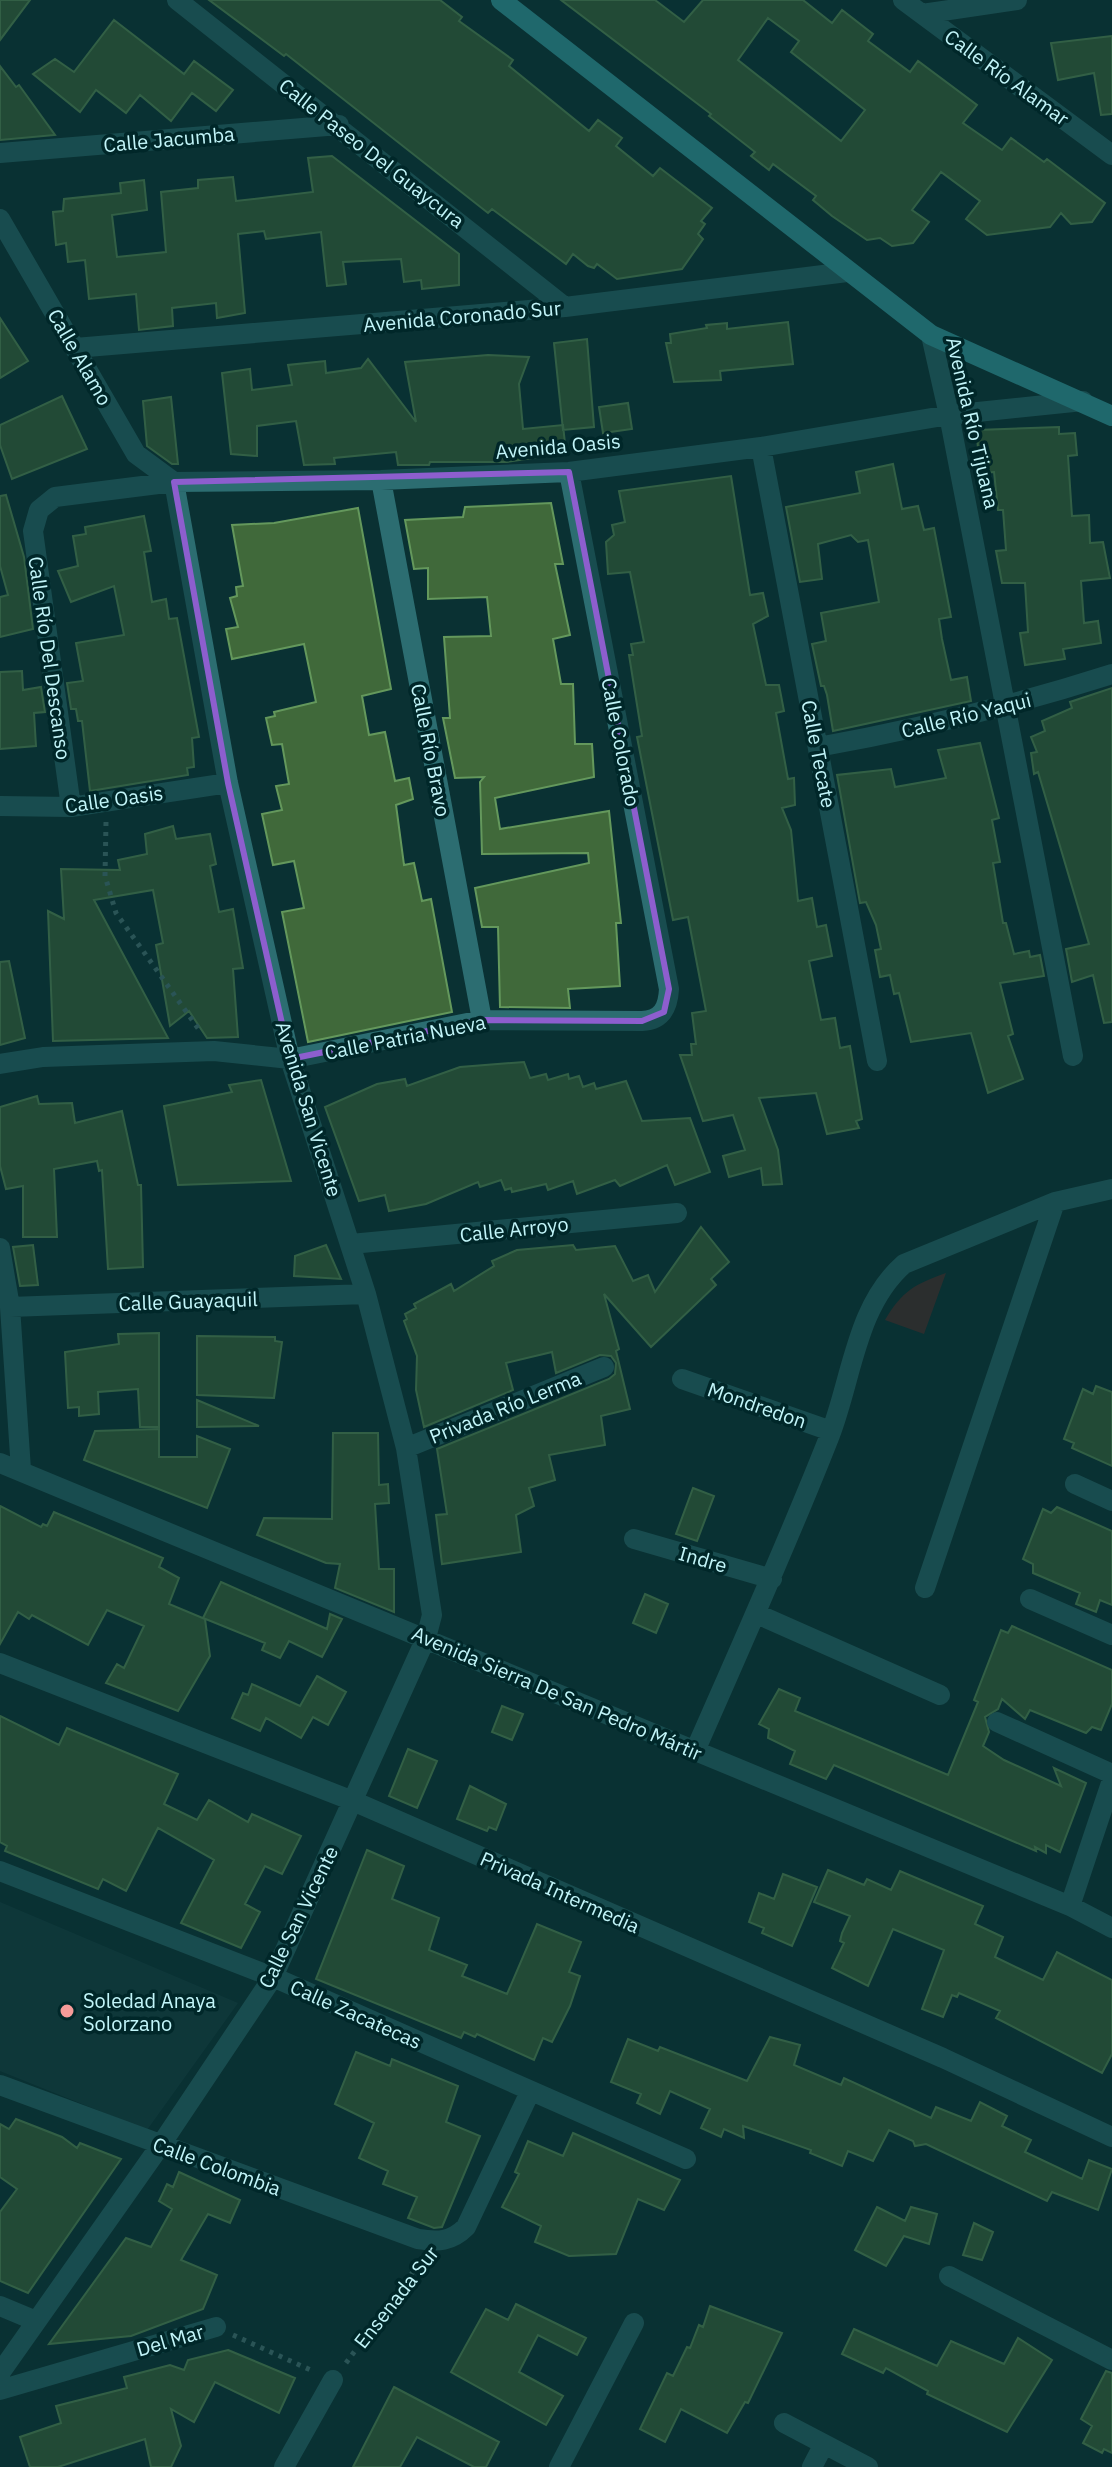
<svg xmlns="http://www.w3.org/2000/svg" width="1112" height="2467" viewBox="0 0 1112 2467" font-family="'IBM Plex Sans',sans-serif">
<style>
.built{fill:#153f42}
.green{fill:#562a29}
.building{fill:#40693a;stroke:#64985c;stroke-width:2;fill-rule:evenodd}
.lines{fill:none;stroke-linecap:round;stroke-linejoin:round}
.path{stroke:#527e80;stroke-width:5;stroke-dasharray:4 6;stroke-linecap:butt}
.minor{stroke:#2c6d71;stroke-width:20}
.major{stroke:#3babb2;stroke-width:20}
.marked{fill:none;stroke:#8d5ece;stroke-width:6;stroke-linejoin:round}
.poi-dot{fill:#f59b99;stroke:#002729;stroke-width:3}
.labels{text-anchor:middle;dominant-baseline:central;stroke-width:7;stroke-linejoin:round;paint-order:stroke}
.street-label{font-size:20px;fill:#c2f5f9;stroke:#002729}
.poi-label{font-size:20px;fill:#c2f5f9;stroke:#002729;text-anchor:start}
</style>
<rect width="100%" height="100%" fill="#0a3133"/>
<path class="built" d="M0 1902 238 2003 147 2130 0 2071Z"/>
<path class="green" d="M946 1273 924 1334 885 1320C902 1291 915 1284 946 1273Z"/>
<path class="building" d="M0 0H30L0 40Z
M209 0H440L462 17 459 21 513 60 509 66 589 131 598 120 622 138 616 146 653 176 660 168 712 208 701 221 705 224 698 234 703 239 682 269 617 279 597 264 594 268 588 266 573 254 566 264 492 209 488 213 286 54 284 56Z
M561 0H655L684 22 703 0H803L832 23 842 10 873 34 868 41 910 72 918 61 977 105 963 123 1002 150 1011 138 1044 162 1047 159 1105 203 1092 222 1071 224 1061 213 1050 227 987 235 966 219 980 201 941 172 912 210 929 222 913 243 892 246 880 238 867 240 832 216 813 200 816 196 773 164 769 170 751 156 755 152 709 116 711 114ZM768 18 799 41 791 52 865 110 841 141 738 60Z
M114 20 184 74 194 61 233 90 216 111 192 93 171 121 140 95 126 113 96 90 80 112 33 74 55 59 74 72Z
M1112 36V114L1101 115 1094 73 1058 80 1051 43Z
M0 66 16 87 19 85 55 135 0 140Z
M332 156 459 254V285L422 289 421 280 404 282 401 259 343 262 346 284 327 286 321 232 266 239 264 231 238 234 245 313 217 318 216 303 172 308 173 326 139 330 136 294 89 299 85 260 68 262 66 243 56 245 53 212 63 211 64 199 121 193 120 183 144 180 147 210 112 215 117 257 166 252 161 192 198 188V180L233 177 236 201 313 192 308 158Z
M0 318 28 361 0 378Z
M788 322 793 364 720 371 721 380 674 382 666 343H671L670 334 707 328 706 325 727 323V329Z
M587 339 594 427 563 430 554 343Z
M488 355 529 357 519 384 523 429 563 425 566 453 507 462H430L429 465H398L396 452 334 458 335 464 304 465 296 421 257 426V456L231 454 222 373 250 369 252 390 292 385 288 365 325 361 326 373 361 368 368 359 416 422 405 362Z
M62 396 87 449 12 479 0 445V425Z
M171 397 178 464H172L147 446 143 401Z
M628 403 632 429 603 433 599 407Z
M1059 427V434L1075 433 1077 455 1068 456 1072 516 1089 515 1090 543 1103 542 1110 578 1081 581 1084 623 1098 621 1101 643 1063 649 1065 659 1025 665 1020 633 1028 632 1025 583H1002L996 551 1006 550 1003 510H998L994 472 979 473 977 430Z
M893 464 902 509 918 506 924 530 934 528 951 617 939 619 942 639 951 680 967 677 971 701 833 731 827 695 824 686H821L812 644 826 641 821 613 879 602 868 540 858 542 851 535 818 544 822 579 800 582 786 507 860 493 856 472Z
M731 476 750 595 763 593 768 616 753 624 766 685H779L784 711 776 713 788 779 794 778 795 805 782 808 791 830 798 901 812 898 817 927 826 925 832 956 809 961 821 1020 835 1018 840 1048 850 1046 862 1119 856 1121 859 1128 827 1134 816 1093 759 1098 778 1150 782 1184 763 1185 761 1168 729 1177 723 1156 745 1150 733 1115 703 1121 680 1055H692L691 1044H696L692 1013 706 1011 688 917 673 920 637 737 642 736 629 655H633L631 644 644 642 630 572 608 574 606 542 614 535 612 525 625 522 619 491Z
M6 495 24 557 33 629 0 637V597L8 595 0 566V496Z
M551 503 563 564H555L570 635 553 639 561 684H573L575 744H592L594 777 495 798 500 829 609 811 621 923H616L620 986 568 989 570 1008 500 1007 498 927H482L475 888 589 863 588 853 482 854 480 782 484 777 455 778 443 718H450L444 637 491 636 487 597 428 599V568L414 569 405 520 463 517 465 507Z
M358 508 391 689 362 696 369 735 385 732 395 781 409 778 413 799 396 805 404 865 414 863 422 901 431 899 452 1012 308 1042 282 912 304 908 294 861 273 865 262 814 282 810 276 786 289 784 282 744 272 745 266 718 275 716 274 712 316 702 304 644 232 659 226 629 238 627 230 598 237 596 236 587 243 586 232 525 274 523Z
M144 516 151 551 144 552 152 602 166 599 169 619 177 618 199 737 192 738 194 767 187 768 188 775 90 791 82 721H78L76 709H71L67 683 83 681 76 643 124 635 114 586 71 602 58 571 78 566 73 536 86 534 85 527Z
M22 671 23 690 41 687 45 712 34 713 36 746 0 749V672Z
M1112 688V1022L1104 1023 1093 975 1072 982 1066 949 1089 944 1038 772 1034 774 1031 753 1037 752 1031 737 1045 731 1042 721 1072 708 1070 702Z
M980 743 999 818 992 820 1000 862 993 863 1003 923H1006L1014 954 1029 951 1030 957 1040 955 1044 976 1000 983 1013 1034 1008 1036 1023 1079 988 1093 971 1033 911 1042 899 993 894 994 890 975 880 977 875 950 881 949 876 925 866 902 860 903 837 775 891 769 895 787 946 778 938 750Z
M173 826 176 839 210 834 216 864 210 866 219 912 233 909 243 968 233 969 238 1037 207 1038 189 1011 170 1026 156 945 163 943 153 890 94 900 168 1038 53 1041 48 911 64 919 61 869 120 870 118 860 147 854 145 834Z
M9 961 25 1038 0 1045V962Z
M524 1062 530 1078 546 1074 548 1080 568 1074 569 1079 579 1076 583 1087 594 1083 596 1089 626 1081 642 1121 690 1118 710 1172 675 1185 667 1165 620 1186 615 1180 577 1194 573 1181 548 1190 546 1184 512 1192 511 1188 505 1190 501 1180 480 1187 478 1182 426 1204 389 1211 385 1195 359 1201 325 1107 377 1084 405 1079 407 1086 460 1067Z
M261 1080 291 1181 178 1185 164 1106 232 1092 229 1085Z
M37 1096 39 1104 72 1103 75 1123 122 1111 138 1185H141L143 1267 108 1269 102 1170 99 1171 97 1161 54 1169 57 1237H23V1186L6 1189 0 1166V1107Z
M701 1227 729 1262 711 1279 716 1285 651 1347 604 1294 619 1349 616 1351 630 1409 601 1416 605 1445 549 1455 555 1480 529 1488 534 1506 516 1515 521 1552 442 1564 436 1515 447 1514 437 1449 609 1379 615 1374 616 1363 611 1356 600 1355 556 1373 552 1352 506 1363 513 1390 424 1427 416 1390 417 1356 404 1321 407 1319 405 1314 416 1308 414 1304 451 1284 454 1291 494 1266 492 1261 517 1250 573 1245 576 1250 615 1246 633 1281 648 1275 655 1292Z
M33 1245 38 1285 20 1286 13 1247Z
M326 1245 341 1279 294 1276 295 1256Z
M159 1333V1427H140L138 1389 98 1392 99 1414 79 1416V1407L68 1408 65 1352 119 1344 118 1334Z
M197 1336 275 1337V1341L282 1342 274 1398 197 1395Z
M1096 1386 1112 1392V1466L1072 1448 1074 1443 1064 1439 1083 1389 1093 1394Z
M197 1400 259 1426 197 1427Z
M159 1429V1457H197V1436L230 1449 207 1508 84 1460 95 1431Z
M333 1433H378L379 1485 388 1484 389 1503 375 1504 379 1569H394V1612L335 1588 340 1564 326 1563 257 1535 264 1518 332 1519Z
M693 1488 714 1496 697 1541 676 1534Z
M0 1506 41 1527 43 1524 47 1526 54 1512 163 1558 159 1567 179 1578 169 1604 205 1619 210 1656 178 1711 106 1683 117 1664 124 1668 144 1626 107 1610 88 1645 32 1615 29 1619 18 1612 0 1644Z
M1057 1507 1112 1531V1605L1100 1600 1096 1612 1076 1604 1080 1593 1033 1573V1564L1023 1559 1043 1509 1051 1513Z
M221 1582 327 1629 330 1614 342 1619 322 1657 289 1641 280 1658 262 1650 265 1643 203 1618Z
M645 1594 668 1604 656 1633 633 1623Z
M1012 1626 1112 1670V1704L1101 1730 1092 1727 1086 1733 1030 1710 1025 1719 1002 1699 998 1709 985 1717 989 1732 983 1746 1004 1760 1061 1786 1054 1768 1086 1783 1060 1852 1046 1845V1853L1035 1847 1036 1851 834 1765 826 1779 790 1764 795 1751 768 1738 769 1729 759 1724 779 1689 800 1698 795 1711 948 1775 978 1702 974 1700 1001 1630 1008 1633Z
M317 1676 346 1692 328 1725 313 1717 301 1738 266 1718 260 1731 232 1718 243 1693 248 1695 252 1684 300 1706Z
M502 1706 523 1714 512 1740 492 1732Z
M0 1716 59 1745 67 1728 178 1774 164 1804 197 1820 209 1800 248 1822 252 1814 301 1836 282 1874 265 1866 245 1904 260 1912 241 1948 181 1923 214 1860 158 1828 126 1891 103 1879 98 1889 5 1851 7 1846 0 1842Z
M408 1749 437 1761 417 1808 389 1796Z
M470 1786 506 1804 496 1830 489 1827 487 1831 457 1819Z
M367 1850 404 1866 392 1899 439 1918 429 1950 467 1965 462 1976 507 1994 537 1924 581 1942 569 1972 580 1976 570 2006 552 2042 543 2038 534 2060 477 2034 475 2037 464 2032 461 2038 316 1979Z
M828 1870 864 1885 867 1879 891 1890 900 1871 983 1906 975 1924 1003 1937 995 1957 1043 1980 1057 1952 1112 1980V2054L1102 2073 996 2018 1000 2011 959 1993 957 1997 952 1995 943 2017 922 2009 944 1950 893 1929 868 1986 832 1968 844 1943 840 1941 842 1933 850 1916 814 1902Z
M783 1874 817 1887 792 1946 762 1933 764 1928 749 1922 759 1893 774 1899Z
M770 2037 800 2045 794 2065 841 2085 844 2078 931 2118 936 2107 971 2121 980 2102 1007 2116 1002 2126 1031 2140 1025 2152 1082 2179 1089 2160 1112 2169 1098 2210 1052 2192 1047 2201 926 2144 915 2146 913 2141 889 2130 873 2161 848 2151 842 2166 810 2153 811 2150 743 2126 744 2138 724 2129 721 2137 701 2128 710 2109 670 2091 660 2114 637 2103 641 2094 611 2082 628 2039 658 2051 660 2047 747 2081Z
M356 2052 390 2066 392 2059 458 2086 446 2122 480 2136 442 2227 434 2228 408 2218 417 2197 383 2184 388 2171 359 2158 374 2123 335 2104Z
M16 2119 62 2137 77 2148 80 2143 121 2159 28 2293 0 2281V2212L17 2189 0 2177V2124L9 2129Z
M573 2133 680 2180 664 2210 638 2199 616 2254 569 2256 535 2242 541 2226 502 2207 519 2174 515 2172 528 2141 563 2156Z
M179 2172 240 2200 230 2223 208 2214 181 2260 217 2275 203 2309 131 2336 49 2344 126 2238 151 2247 172 2209 159 2201 167 2184 173 2187Z
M877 2207 905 2221 911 2207 937 2214 929 2244 904 2236 886 2266 855 2250Z
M974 2223 993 2232 982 2260 963 2255Z
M516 2304 586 2338 577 2355 538 2335 519 2372 563 2396 546 2425 451 2372 486 2309 508 2320Z
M710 2306 782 2333 748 2403 745 2402 727 2433 681 2409 665 2442 640 2429 667 2373 673 2376 687 2347 690 2348 699 2325 703 2327Z
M854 2329 937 2366 951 2341 1004 2364 1018 2338 1052 2360 1007 2432 927 2394 928 2391 886 2368 883 2373 842 2354Z
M228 2350 295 2378 279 2413 215 2382 194 2422 171 2409 181 2446 171 2467H151L145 2439 58 2467H30L20 2437 61 2423 56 2406 127 2388 124 2377 170 2365 184 2370 188 2360Z
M1106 2371 1112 2373V2453L1104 2449 1102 2453 1083 2443 1092 2426 1081 2419Z
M394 2387 499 2442 486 2467H474L417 2437 400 2467H353Z"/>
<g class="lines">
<path class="path" d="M106 822 105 876 116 913 200 1031
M233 2335 315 2372
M346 2363 421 2261"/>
<path class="minor" d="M177 0 565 307
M903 0 1112 155
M922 14 1017 0
M0 153 339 125
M0 219 136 454 174 482 228 783 290 1059 366 1294 406 1448 432 1615 426 1638 273 1977 160 2146 0 2373
M931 335 949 415 1073 1056
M75 348 565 307 847 272
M761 447 877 1061
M381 480 482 1020
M818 747C919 729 1015 705 1112 674
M0 806 71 807 228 783
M71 807 33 531 39 510 55 497 174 482 381 480 569 472 761 447 949 415 1083 401
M0 1064 43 1057 214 1051 290 1059 482 1020 642 1021C662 1020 668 1008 669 989L569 472
M351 1244 677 1213
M0 1248 10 1307 21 1470
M10 1307 366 1294
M682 1379 831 1431
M406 1448 604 1367
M0 1463 1070 1906 1112 1928
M1075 1484 1112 1501
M634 1539 772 1579
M925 1588 1055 1202
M1030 1599 1112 1635
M757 1614 940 1695
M0 1663 353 1801 943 2058 1112 2137
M997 1722 1112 1774
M695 1751C741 1646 788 1542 830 1435 852 1378 856 1306 904 1264L1055 1202 1112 1189
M0 1871 273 1977 686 2159
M1070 1906 1112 1780
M0 2085 418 2239C438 2242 451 2242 466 2227L530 2092
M949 2276 1112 2360
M0 2306 36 2321
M0 2390 216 2327
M784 2423 868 2467
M284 2467 333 2380
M559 2467 634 2323
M812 2467 824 2444"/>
<path class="major" d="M501 0 931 335 1112 416"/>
</g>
<path d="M0 0H1112V2467H0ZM569 472 669 989 664 1012 642 1021 482 1020 290 1059 228 783 174 482Z" fill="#0a3133" fill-opacity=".55" fill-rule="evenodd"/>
<path class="marked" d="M569 472 669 989 664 1012 642 1021 482 1020 290 1059 228 783 174 482Z"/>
<circle class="poi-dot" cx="67" cy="2011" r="8"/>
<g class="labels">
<g class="street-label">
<text transform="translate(1007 77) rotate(36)">Calle Río Alamar</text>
<text transform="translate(169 139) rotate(-5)">Calle Jacumba</text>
<text transform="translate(372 153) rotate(38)">Calle Paseo Del Guaycura</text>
<text transform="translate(462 316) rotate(-5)">Avenida Coronado Sur</text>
<text transform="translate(80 357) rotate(60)">Calle Alamo</text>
<text transform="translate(973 423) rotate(77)">Avenida Río Tijuana</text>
<text transform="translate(558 446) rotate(-5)">Avenida Oasis</text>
<text transform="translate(50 658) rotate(82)">Calle Río Del Descanso</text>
<text transform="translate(966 715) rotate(-14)">Calle Río Yaqui</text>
<text transform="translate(621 742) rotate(79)">Calle Colorado</text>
<text transform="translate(431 750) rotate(79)">Calle Río Bravo</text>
<text transform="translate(819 754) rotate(79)">Calle Tecate</text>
<text transform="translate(114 799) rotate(-8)">Calle Oasis</text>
<text transform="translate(405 1037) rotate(-11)">Calle Patria Nueva</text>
<text transform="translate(309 1109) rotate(73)">Avenida San Vicente</text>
<text transform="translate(514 1229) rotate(-6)">Calle Arroyo</text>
<text transform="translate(188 1301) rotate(-2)">Calle Guayaquil</text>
<text transform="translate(757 1405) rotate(19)">Mondredon</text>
<text transform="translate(505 1407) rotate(-22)">Privada Río Lerma</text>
<text transform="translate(703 1559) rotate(16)">Indre</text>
<text transform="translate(557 1693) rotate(23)">Avenida Sierra De San Pedro Mártir</text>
<text transform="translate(560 1892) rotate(24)">Privada Intermedia</text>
<text transform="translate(298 1917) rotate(-64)">Calle San Vicente</text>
<text transform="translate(356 2014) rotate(24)">Calle Zacatecas</text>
<text transform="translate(217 2166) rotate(20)">Calle Colombia</text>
<text transform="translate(396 2297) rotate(-52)">Ensenada Sur</text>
<text transform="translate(170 2340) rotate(-16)">Del Mar</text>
</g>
<g class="poi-label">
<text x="83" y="2000">Soledad Anaya<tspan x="83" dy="23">Solorzano</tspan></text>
</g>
</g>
</svg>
